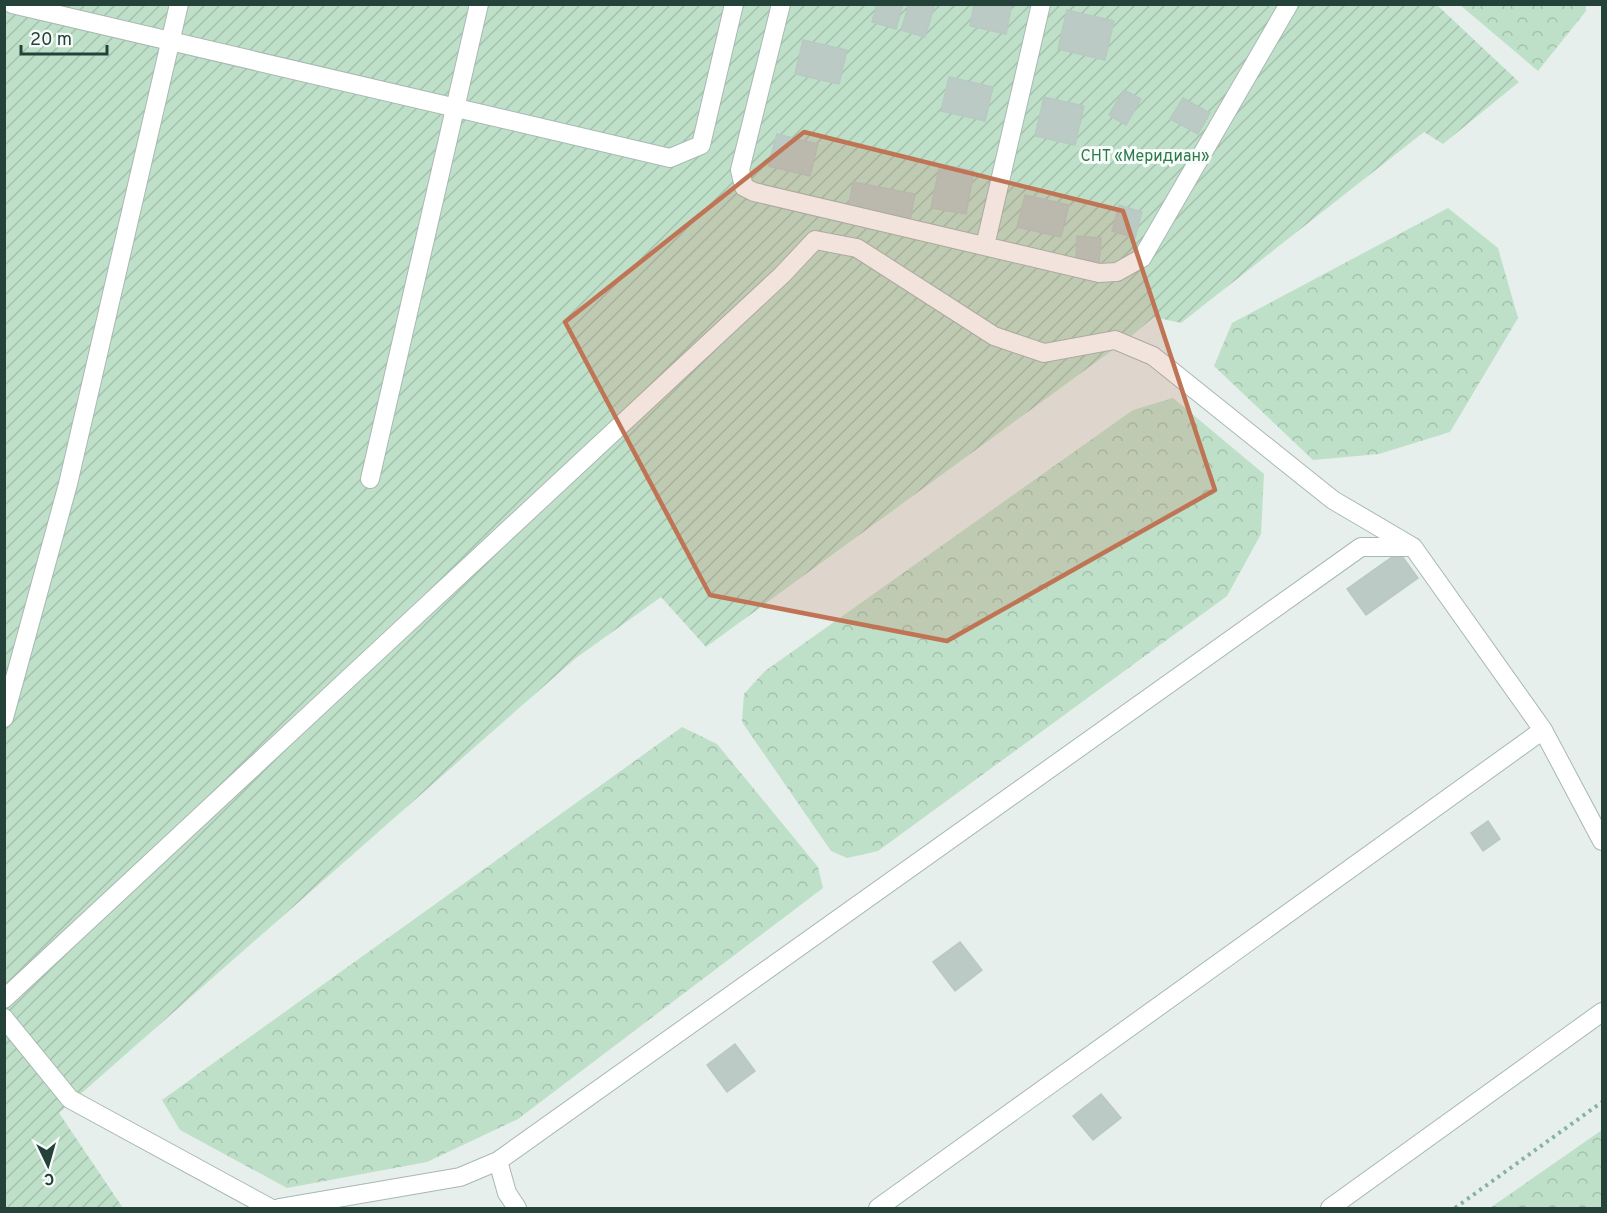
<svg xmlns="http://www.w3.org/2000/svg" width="1607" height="1213" viewBox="0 0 1607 1213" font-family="Overpass,sans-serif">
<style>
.forest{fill:url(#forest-crowns)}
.garden{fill:url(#garden-furrows)}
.building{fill:#bbcac4;stroke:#b8c9c2;stroke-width:1.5}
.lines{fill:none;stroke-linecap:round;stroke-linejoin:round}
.minor-casing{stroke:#a8b8b2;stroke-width:20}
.path{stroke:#86b3a5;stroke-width:4;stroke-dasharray:3 4.5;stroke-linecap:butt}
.minor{stroke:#fff;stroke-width:18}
.marked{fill:#c07456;fill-opacity:0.2;stroke:#c07456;stroke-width:4.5;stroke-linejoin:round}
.labels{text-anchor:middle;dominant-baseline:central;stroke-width:6;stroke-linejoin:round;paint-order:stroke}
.park-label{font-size:16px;fill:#2d7a4b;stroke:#f7fbf9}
</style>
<defs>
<pattern id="forest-crowns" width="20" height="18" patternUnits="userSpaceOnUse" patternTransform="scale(1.5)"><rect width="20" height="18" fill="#bfe0c8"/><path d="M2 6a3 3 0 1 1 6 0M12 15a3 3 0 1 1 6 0" fill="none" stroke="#a4c1ad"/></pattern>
<pattern id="garden-furrows" width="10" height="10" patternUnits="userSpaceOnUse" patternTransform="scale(1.5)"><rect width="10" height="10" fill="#bfe0c8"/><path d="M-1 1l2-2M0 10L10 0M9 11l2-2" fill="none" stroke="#a4c1ad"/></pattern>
</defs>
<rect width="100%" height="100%" fill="#e6efeb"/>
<path class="forest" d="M1460 5 1586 4V11L1538 71Z
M1448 208 1498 248 1518 318 1450 432 1379 454 1313 460 1214 366 1232 323Z
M1173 398 1264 474 1261 534 1227 596 878 851 847 858 831 851 742 722 744 694 765 671 1133 410Z
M682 727 717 744 818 867 823 888 518 1119 427 1162 287 1188 180 1130 162 1100Z
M1602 1130V1208H1490Z"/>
<path class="garden" d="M5 5H1437L1519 82 1443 144 1424 132 1181 323 1154 317 1129 338 706 647 661 597 576 658 59 1113 123 1208H5Z"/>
<path class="building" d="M877 4H903L896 29 872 22Z
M909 4H935L925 37 901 30Z
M974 4H1012L1006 34 970 26Z
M1067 10 1114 21 1105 60 1058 49Z
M803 40 847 50 839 84 795 74Z
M949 77 993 87 985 121 941 111Z
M1124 90 1141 99 1126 125 1109 115Z
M1044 97 1084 106 1075 145 1035 136Z
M1183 98 1210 113 1198 134 1170 119Z
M777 134 818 144 810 176 768 166Z
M940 164 974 171 966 214 931 208Z
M853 182 915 194 910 221 848 210Z
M1025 195 1069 205 1061 237 1017 227Z
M1119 205 1142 212 1135 238 1112 231Z
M1077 236 1101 238 1099 265 1076 263Z
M1399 552 1418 578 1366 615 1347 589Z
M1488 821 1500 839 1483 851 1471 833Z
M960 942 982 970 955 991 933 962Z
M735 1044 755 1071 727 1092 707 1065Z
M1101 1094 1121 1118 1093 1140 1073 1116Z"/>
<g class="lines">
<defs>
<path id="minor" d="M12 4 670 158 701 145 734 4
M781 4 740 170 744 187 754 192 1099 273 1117 272 1142 258 1289 4
M985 246 1041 4
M370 479 479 4
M4 718 68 484 179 4
M4 999 782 275 815 240 857 248 994 336 1044 353 1115 340 1153 356 1333 500 1413 547
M4 1018 70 1099 270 1208
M498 1161 507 1193 517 1208
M279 1208 460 1177 498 1161 1361 547H1413L1543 730 1602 841
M878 1208 1543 730
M1330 1208 1602 1012"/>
</defs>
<use href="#minor" class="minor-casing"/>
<path class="path" d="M1455 1208 1602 1102"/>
<use href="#minor" class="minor"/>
</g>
<path class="marked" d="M804 132 1123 211 1215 490 947 641 710 595 565 322Z"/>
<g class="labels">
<g class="park-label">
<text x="1145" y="157">СНТ «Меридиан»</text>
</g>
</g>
<rect width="1607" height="1213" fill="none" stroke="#24423a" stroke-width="12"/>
<g transform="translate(48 1165) rotate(175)" stroke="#f7fbf9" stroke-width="4.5" paint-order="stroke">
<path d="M0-4.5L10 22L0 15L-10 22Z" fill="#24423a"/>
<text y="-9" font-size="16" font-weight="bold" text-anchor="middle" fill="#24423a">С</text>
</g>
<path d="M21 45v9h86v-9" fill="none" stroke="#24423a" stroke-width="3"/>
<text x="30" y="45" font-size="18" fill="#24423a" stroke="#f7fbf9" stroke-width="4.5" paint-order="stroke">20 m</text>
</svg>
